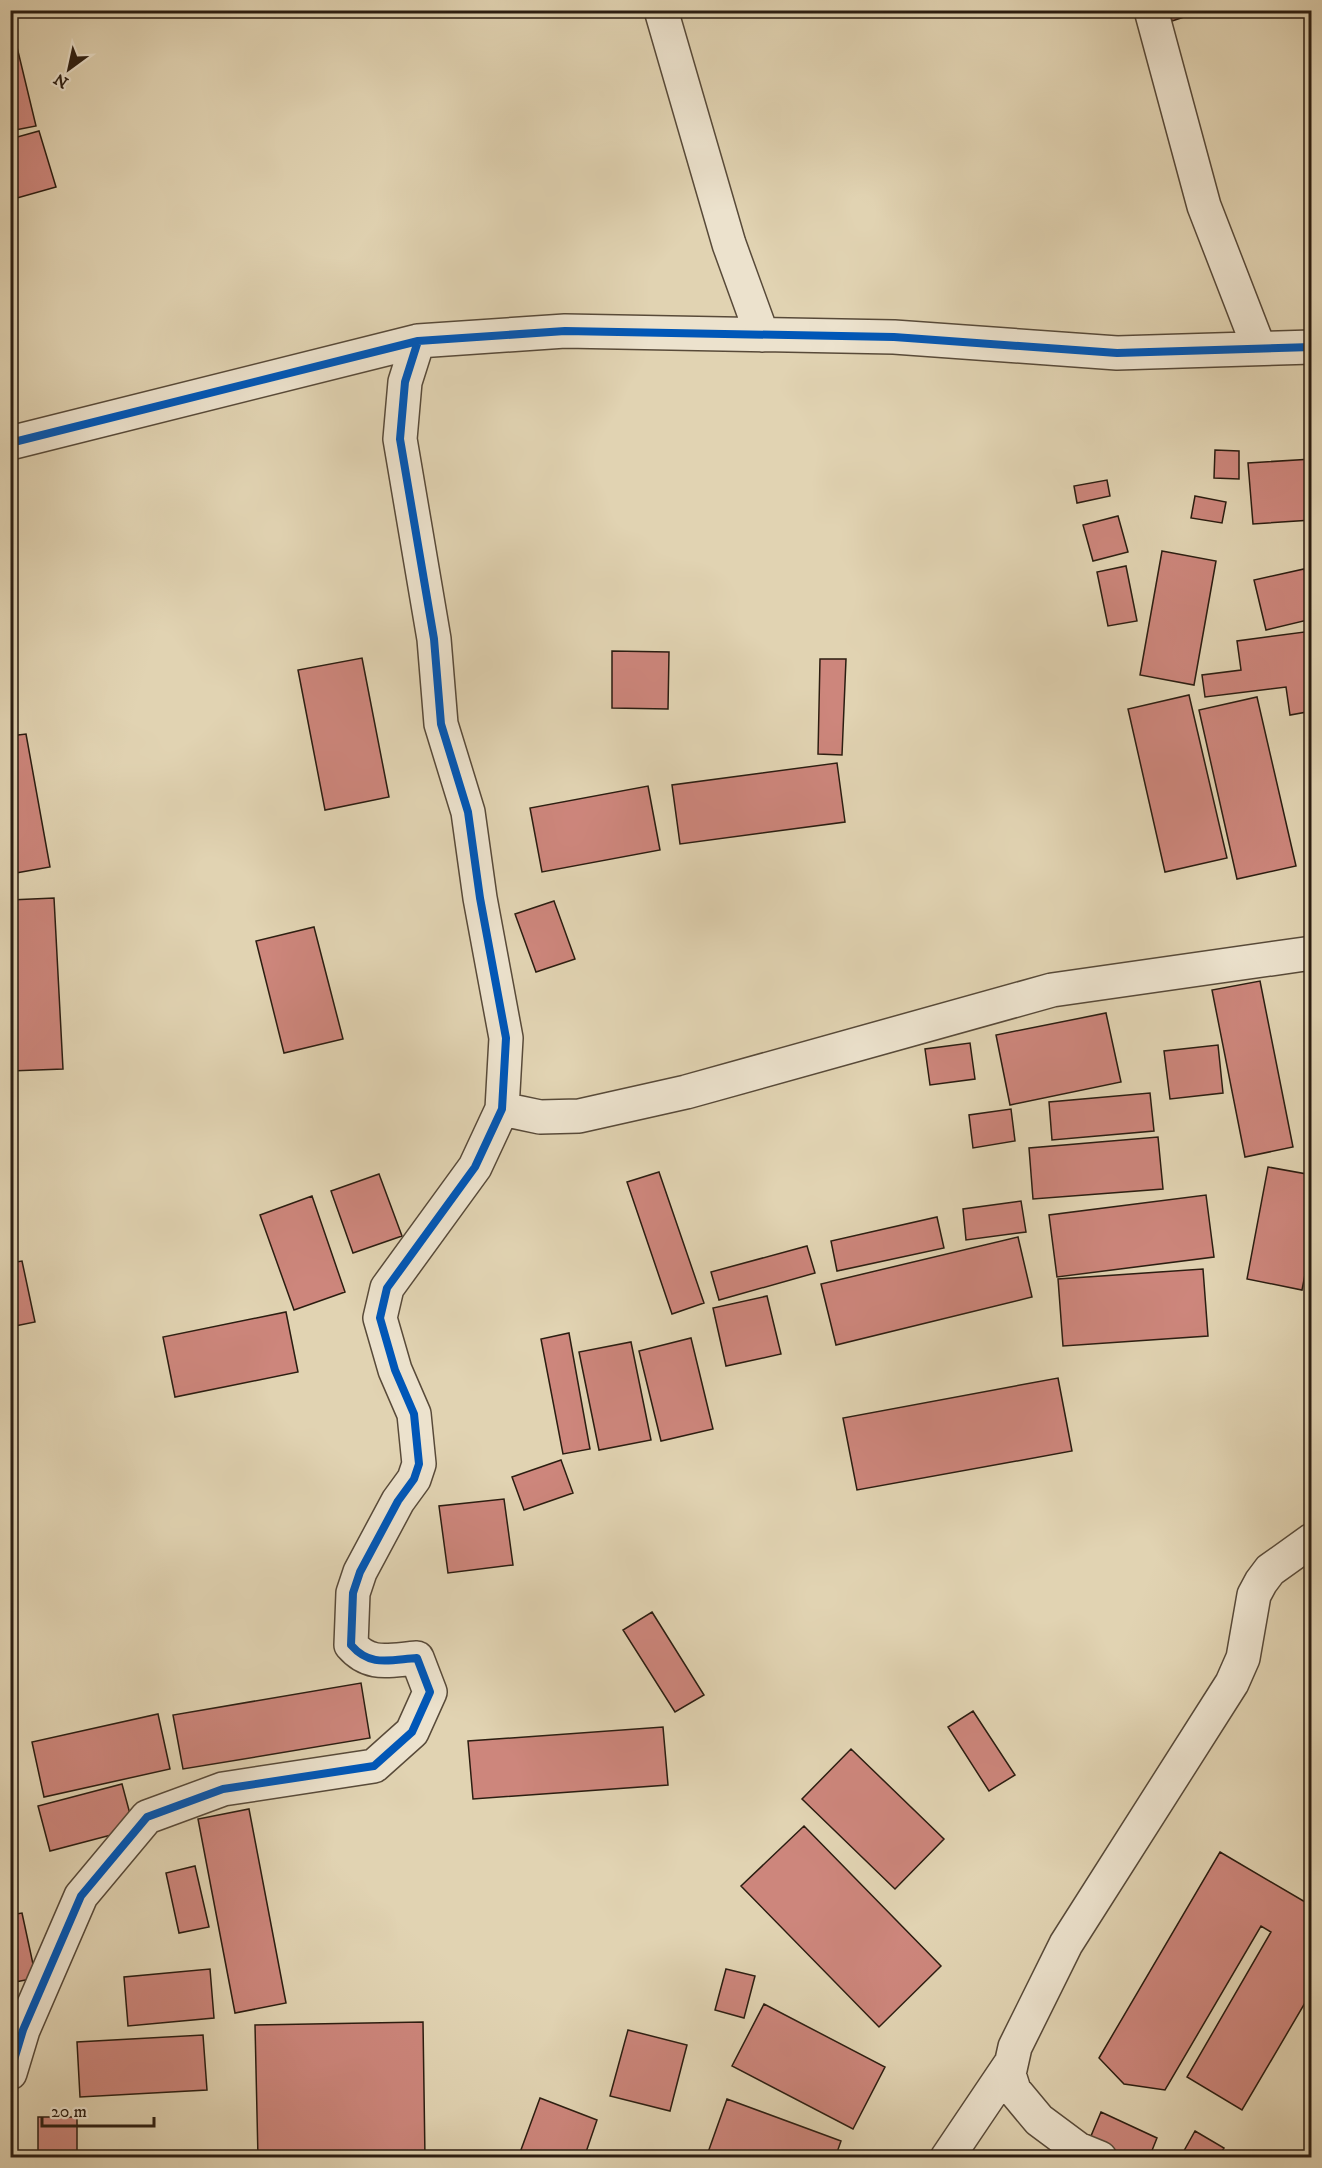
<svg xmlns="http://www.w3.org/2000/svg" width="1322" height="2168" viewBox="0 0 1322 2168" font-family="'IM FELL DW Pica',serif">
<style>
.building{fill:#cd867c;stroke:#2b1d11;stroke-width:1.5}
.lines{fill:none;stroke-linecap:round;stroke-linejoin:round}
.street-casing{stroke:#584a39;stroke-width:36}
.street{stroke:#ece2cd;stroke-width:33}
.cycleway-casing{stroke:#ece2cd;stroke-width:11}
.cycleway{stroke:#0057b8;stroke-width:8}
</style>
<rect width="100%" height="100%" fill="#e1d3b2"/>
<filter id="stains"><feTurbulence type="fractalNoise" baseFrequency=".00333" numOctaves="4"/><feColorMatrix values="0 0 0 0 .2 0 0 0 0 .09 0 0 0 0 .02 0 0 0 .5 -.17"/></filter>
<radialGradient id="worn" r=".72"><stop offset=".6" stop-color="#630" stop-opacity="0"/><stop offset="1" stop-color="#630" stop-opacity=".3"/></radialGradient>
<path class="building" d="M1169 10H1205L1172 21Z
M10 18 36 126 10 131Z
M39 131 56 187 10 200V139Z
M1215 450 1239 451V479L1214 478Z
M1312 459V520L1253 524 1248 463Z
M1107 480 1110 496 1077 503 1074 486Z
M1195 496 1226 502 1222 523 1191 518Z
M1118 516 1128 552 1093 561 1083 525Z
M1162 551 1216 561 1194 685 1140 675Z
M1126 566 1137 621 1108 626 1097 572Z
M1304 569 1312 600V619L1266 630 1254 580Z
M1312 631V711L1290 715 1286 687 1205 697 1202 675 1241 670 1237 641Z
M612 651 669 652 668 709 612 708Z
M362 658 389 797 325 810 298 670Z
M820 659H846L842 755 818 754Z
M1189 695 1227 858 1165 872 1128 709Z
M1257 697 1296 866 1237 879 1199 710Z
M26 734 50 867 10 874V736Z
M837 763 845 822 680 844 672 785Z
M648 786 660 850 542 872 530 808Z
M54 898 63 1069 10 1071V900Z
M554 901 575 959 536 972 515 914Z
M314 927 343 1039 284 1053 256 941Z
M1260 981 1293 1147 1245 1157 1212 990Z
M1106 1013 1121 1082 1010 1105 996 1035Z
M970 1043 975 1079 930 1085 925 1049Z
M1218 1045 1223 1093 1170 1099 1164 1051Z
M1150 1093 1154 1131 1052 1140 1049 1102Z
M1011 1109 1015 1141 973 1148 969 1115Z
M1158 1137 1163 1189 1033 1199 1029 1148Z
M1268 1167 1312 1175V1239L1302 1290 1247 1279Z
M659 1172 704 1303 672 1314 627 1182Z
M379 1174 402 1236 353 1253 331 1191Z
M1206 1195 1214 1257 1057 1277 1049 1215Z
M312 1196 345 1292 294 1310 260 1215Z
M1021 1201 1026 1232 966 1240 963 1209Z
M937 1217 944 1248 837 1271 831 1241Z
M1018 1237 1032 1297 836 1345 821 1284Z
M807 1246 815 1273 719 1300 711 1272Z
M22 1261 35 1322 10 1327V1263Z
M1203 1269 1208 1336 1063 1346 1058 1279Z
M767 1296 781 1354 726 1366 713 1308Z
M286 1312 298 1372 175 1397 163 1337Z
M569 1333 590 1449 563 1454 541 1339Z
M691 1338 713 1429 661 1441 639 1351Z
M631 1342 651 1440 599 1450 579 1352Z
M1058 1378 1072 1451 857 1490 843 1418Z
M561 1460 573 1493 524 1510 512 1477Z
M504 1499 513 1565 448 1573 439 1506Z
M652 1612 704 1695 675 1712 623 1630Z
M361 1683 370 1738 183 1769 173 1715Z
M973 1711 1015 1775 989 1791 948 1727Z
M158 1714 170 1769 44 1797 32 1742Z
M663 1727 668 1785 473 1799 468 1741Z
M851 1749 944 1839 895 1889 802 1799Z
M122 1784 134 1829 50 1851 38 1806Z
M249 1809 286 2003 235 2013 198 1819Z
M804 1826 941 1966 879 2027 741 1886Z
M1220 1852 1312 1906V1991L1242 2110 1187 2077 1271 1932 1261 1926 1165 2090 1124 2084 1099 2058Z
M195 1866 209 1927 179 1933 166 1873Z
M22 1913 36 1978 10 1983V1915Z
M210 1969 214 2018 128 2026 124 1977Z
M726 1969 755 1976 744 2018 715 2010Z
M764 2004 885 2067 853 2129 732 2066Z
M423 2022 425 2158H258L255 2025Z
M628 2030 687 2045 670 2111 610 2096Z
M203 2035 207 2090 80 2097 77 2042Z
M540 2098 597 2120 584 2158H518Z
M727 2099 841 2141 835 2158H706Z
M1101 2112 1157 2138 1149 2158H1107L1086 2148Z
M38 2117H77V2156H38Z
M1195 2131 1224 2148 1218 2158H1180Z"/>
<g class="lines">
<defs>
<path id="street" d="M661 10 729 244 762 335
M1151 10 1204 206 1259 348
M10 443 418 341 565 331 894 337 1117 353 1312 347
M502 1109 540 1117 579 1116 686 1092 1052 990 1312 953
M10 2073 23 2030 81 1896 147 1817 223 1789 374 1766 412 1732 430 1692 417 1658C389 1660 370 1667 351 1645L353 1593 360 1572 398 1501 414 1479 419 1464 414 1414 395 1370 380 1318 387 1288 475 1167 502 1109 506 1038 480 898 468 812 441 724 434 639 400 439 405 382 418 341
M947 2158 1011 2063
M1100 2158 1078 2149 1039 2120 1014 2090 1009 2074 1015 2047 1066 1944 1232 1683 1243 1658 1254 1595 1261 1582 1270 1570 1312 1540"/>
</defs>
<use href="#street" class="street-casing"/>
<use href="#street" class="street"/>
<defs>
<path id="cycleway" d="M10 443 418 341 565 331 894 337 1117 353 1312 347
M10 2073 23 2030 81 1896 147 1817 223 1789 374 1766 412 1732 430 1692 417 1658C389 1660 370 1667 351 1645L353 1593 360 1572 398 1501 414 1479 419 1464 414 1414 395 1370 380 1318 387 1288 475 1167 502 1109 506 1038 480 898 468 812 441 724 434 639 400 439 405 382 418 341"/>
</defs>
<use href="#cycleway" class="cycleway-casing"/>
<use href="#cycleway" class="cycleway"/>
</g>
<rect width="1322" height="2168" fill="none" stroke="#e1d3b2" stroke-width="36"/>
<rect x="12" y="12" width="1298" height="2144" fill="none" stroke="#2b1d11" stroke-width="3"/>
<rect x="18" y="18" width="1286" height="2132" fill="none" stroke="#2b1d11" stroke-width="1.5"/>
<g transform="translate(69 69) rotate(213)" stroke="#ece2cd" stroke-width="4.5" paint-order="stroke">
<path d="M0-4.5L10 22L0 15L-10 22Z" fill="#2b1d11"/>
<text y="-9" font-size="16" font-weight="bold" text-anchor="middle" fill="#2b1d11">N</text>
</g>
<path d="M42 2117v9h112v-9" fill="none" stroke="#2b1d11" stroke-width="3"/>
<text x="51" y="2117" font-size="18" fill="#2b1d11" stroke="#ece2cd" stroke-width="4.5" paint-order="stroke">20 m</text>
<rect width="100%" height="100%" filter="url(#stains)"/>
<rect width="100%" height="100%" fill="url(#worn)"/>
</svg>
